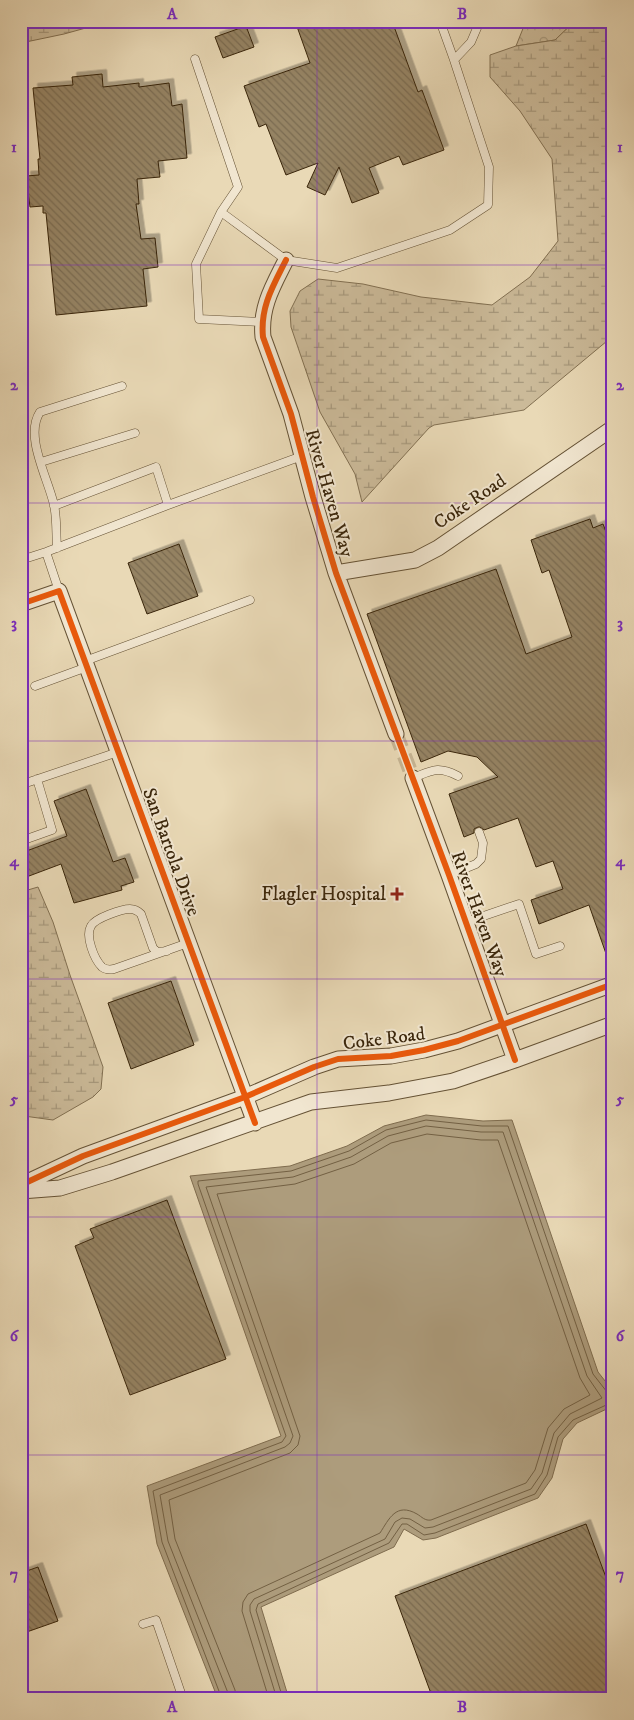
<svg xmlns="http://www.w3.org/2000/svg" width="634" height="1720" viewBox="0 0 634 1720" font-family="'IM FELL DW Pica',serif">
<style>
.forest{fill:url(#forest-crowns);stroke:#827052}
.wetland{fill:url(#wetland-marsh);stroke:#827052}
.water{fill:#ad9c7c;stroke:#7f6c4e}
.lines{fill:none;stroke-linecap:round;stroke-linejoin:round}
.shore{stroke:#736043;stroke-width:1}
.building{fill:url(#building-back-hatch);stroke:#39250a;filter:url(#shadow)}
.minor-tunnel{stroke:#c6b594;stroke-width:15;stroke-dasharray:15 8;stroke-linecap:butt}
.service-casing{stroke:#655235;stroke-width:9}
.minor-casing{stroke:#655235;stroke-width:17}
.service{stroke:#f1e6d0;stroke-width:8}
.minor{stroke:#f1e6d0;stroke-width:15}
.cycleway-casing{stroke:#f1e6d0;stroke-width:9}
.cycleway{stroke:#e8590c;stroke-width:6}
.grid{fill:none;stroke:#7b2cbf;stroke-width:1;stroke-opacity:0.55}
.poi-dot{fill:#8f2418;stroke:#f1e6d0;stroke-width:2}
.labels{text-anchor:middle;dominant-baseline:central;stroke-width:4;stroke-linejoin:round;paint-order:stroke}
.street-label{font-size:19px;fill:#39250a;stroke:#f1e6d0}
.poi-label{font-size:19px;fill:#39250a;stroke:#f1e6d0;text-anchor:end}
.neatline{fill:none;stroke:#7b2cbf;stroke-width:2}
.grid-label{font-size:16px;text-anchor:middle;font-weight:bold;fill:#7b2cbf}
</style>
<defs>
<pattern id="forest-crowns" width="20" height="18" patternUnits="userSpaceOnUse" patternTransform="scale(1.25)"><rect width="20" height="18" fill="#cbba99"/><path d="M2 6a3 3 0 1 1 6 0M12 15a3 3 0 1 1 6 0" fill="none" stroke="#a6977b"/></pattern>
<pattern id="wetland-marsh" width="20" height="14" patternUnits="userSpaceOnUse" patternTransform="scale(1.25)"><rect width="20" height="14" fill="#cbba99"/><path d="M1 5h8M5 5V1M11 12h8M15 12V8" fill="none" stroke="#a6977b"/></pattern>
<pattern id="building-back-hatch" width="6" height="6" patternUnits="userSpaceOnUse" patternTransform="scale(1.25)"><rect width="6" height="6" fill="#958363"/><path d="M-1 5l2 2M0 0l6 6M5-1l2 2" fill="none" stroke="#7b6b50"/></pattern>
<filter id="shadow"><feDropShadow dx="4.5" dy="-4.5" stdDeviation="0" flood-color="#0004"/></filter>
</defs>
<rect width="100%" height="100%" fill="#e9d9b6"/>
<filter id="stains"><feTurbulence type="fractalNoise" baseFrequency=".004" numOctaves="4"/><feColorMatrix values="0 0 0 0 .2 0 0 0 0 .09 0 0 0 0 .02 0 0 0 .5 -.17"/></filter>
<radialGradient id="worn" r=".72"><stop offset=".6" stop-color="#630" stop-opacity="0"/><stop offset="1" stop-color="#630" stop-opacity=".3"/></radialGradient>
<path class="forest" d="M526 21H575L555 40 516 46Z"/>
<path class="wetland" d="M21 21H111L64 34 21 43Z
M575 21H613V336L524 410 434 425 429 428 362 502 355 474 320 412 291 327 290 311 300 291 318 279 363 284 421 297 492 305 530 277 558 241 552 159 520 111 490 77V55L516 46 555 40Z
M38 887 53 922 70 975 103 1067 101 1089 93 1097 53 1120 24 1116 21 1113V892Z"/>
<path class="water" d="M426 1115 483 1121 512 1120 598 1372 613 1391V1406L577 1423 563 1439 552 1478 538 1498 436 1538 423 1540 404 1529 394 1547 261 1607 289 1699H218L157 1544 147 1486 281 1436 190 1176 290 1166 347 1146 384 1126Z"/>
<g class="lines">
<path class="shore" d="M222 1699 162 1542 153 1491 282 1442 286 1436 198 1184V1181L291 1171 349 1151 386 1130 426 1120 482 1126H508L593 1374 607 1392 613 1394
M229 1699 228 1693 168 1541 160 1495 285 1447 290 1443 293 1436 206 1187 293 1177 351 1157 388 1136 426 1126 481 1132H503L587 1376 602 1398 570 1414 554 1433 542 1473 531 1489 433 1527 425 1528 410 1519 402 1518 395 1522 385 1539 254 1599 250 1605V1611L277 1699
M236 1699 235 1690 175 1539 169 1500 290 1453 298 1445 300 1436 217 1194 295 1184 354 1164 391 1143 427 1134 481 1140H498L580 1378 590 1395 564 1409 548 1428 535 1470 526 1483 431 1520C425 1521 422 1517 417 1514 396 1502 389 1519 380 1533L248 1594 243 1602 242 1611 269 1699
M283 1699 256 1610 258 1604 389 1543 402 1524H407L424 1535 435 1533 535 1494 547 1475 558 1437 573 1420 613 1402"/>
</g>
<path class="building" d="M295 21H392L418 92 422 90 444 150 403 165 399 156 369 168 379 193 352 203 339 167 325 195 307 187 318 163 286 175 266 124 259 127 244 86 310 63Z
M246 26 254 47 223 58 215 37Z
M102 74 103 87 139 83V87L169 83 172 106 182 104 187 158 158 161 160 177 137 179 139 204H136L141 239 155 238 158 267 143 269 147 306 56 315 46 213H43V206L30 207 26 176 39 175 38 159H40L33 88 73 85 72 77Z
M590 519 593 528 603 524 613 550V968H611L589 905 539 924 531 900 563 889 553 861 536 867 518 818 484 830 480 827H478L474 829V833L464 837 449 794 498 777 477 757 448 751 421 762 367 614 496 569 526 654 572 637 549 570 542 573 531 540Z
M179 544 198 596 147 614 128 563Z
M86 789 113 862 125 858 134 882 121 886 122 890 74 903 61 864 21 879V853L67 836 54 801Z
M171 981 194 1045 131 1069 108 1003Z
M167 1200 226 1359 130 1395 75 1246 94 1238 90 1229Z
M586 1524 613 1596V1699H433L395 1596Z
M38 1567 58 1621 21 1634V1573Z"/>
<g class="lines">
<path class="minor-tunnel" d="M396 734 413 778"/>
<defs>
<path id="service" d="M440 21 454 60
M195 59 238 187 221 212
M263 322 199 319 196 264 221 212 286 260 337 268 450 230 488 205 489 167 454 60 471 42 480 21
M41 462 135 433
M54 506 156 467 168 505
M57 548C56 534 57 518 54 505 48 478 24 436 40 412L122 386
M46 552 59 591
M21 560 46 552 168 505 302 456
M85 661 250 600
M35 686 87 667
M413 778C433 770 438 766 458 776
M21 783 29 782 118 752
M21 841 52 830 37 779
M449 875 476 864 481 859 483 843 479 832
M466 922 519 904 536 954 560 946
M167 951 157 952 153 948 141 914C138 911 135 909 130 909 122 909 95 918 91 926 85 936 94 959 102 967 106 970 109 970 114 969L188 943
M143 1624 156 1620 183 1699"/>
<path id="minor" d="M286 260C273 286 260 307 263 337L291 414 313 497 336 573 396 734
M336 573 415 560 438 548 613 428
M21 604 59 591 255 1123
M413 778 449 875 515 1060
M21 1185 83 1156 245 1097 314 1067 338 1059 391 1056 424 1050 458 1041 613 984
M21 1191 60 1188 112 1172 311 1102 389 1093 453 1081 515 1060 613 1024"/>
</defs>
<use href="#service" class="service-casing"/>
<use href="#minor" class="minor-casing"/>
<use href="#service" class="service"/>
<use href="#minor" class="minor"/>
<defs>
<path id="cycleway" d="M286 260C273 286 260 307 263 337L291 414 313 497 336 573 449 875 515 1060
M21 604 59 591 255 1123
M21 1185 83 1156 245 1097 314 1067 338 1059 391 1056 424 1050 458 1041 613 984"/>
</defs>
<use href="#cycleway" class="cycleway-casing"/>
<use href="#cycleway" class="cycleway"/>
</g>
<path class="grid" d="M317 21V1699M21 265H613M21 503H613M21 741H613M21 979H613M21 1217H613M21 1455H613"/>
<path class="poi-dot" d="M394.5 886.5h5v5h5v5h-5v5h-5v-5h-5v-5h5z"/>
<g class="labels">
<g class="street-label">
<text transform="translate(329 493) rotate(74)">River Haven Way</text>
<text transform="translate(470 502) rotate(-34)">Coke Road</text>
<text transform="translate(171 852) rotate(70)">San Bartola Drive</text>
<text transform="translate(479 914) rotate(70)">River Haven Way</text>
<text transform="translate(384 1039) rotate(-7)">Coke Road</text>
</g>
<g class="poi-label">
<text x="386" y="894">Flagler Hospital</text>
</g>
</g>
<rect width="634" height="1720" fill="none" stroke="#e9d9b6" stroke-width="55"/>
<rect x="28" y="28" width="578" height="1664" class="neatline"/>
<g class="grid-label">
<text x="172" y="19">A</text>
<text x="462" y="19">B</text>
<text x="14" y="152">1</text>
<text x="620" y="152">1</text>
<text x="14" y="390">2</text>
<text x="620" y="390">2</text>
<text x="14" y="628">3</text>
<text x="620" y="628">3</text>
<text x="14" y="866">4</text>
<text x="620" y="866">4</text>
<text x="14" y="1104">5</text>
<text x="620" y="1104">5</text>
<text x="14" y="1341">6</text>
<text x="620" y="1341">6</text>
<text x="14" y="1579">7</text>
<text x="620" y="1579">7</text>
<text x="172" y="1712">A</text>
<text x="462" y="1712">B</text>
</g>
<rect width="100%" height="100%" filter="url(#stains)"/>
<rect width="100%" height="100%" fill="url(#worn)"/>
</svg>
